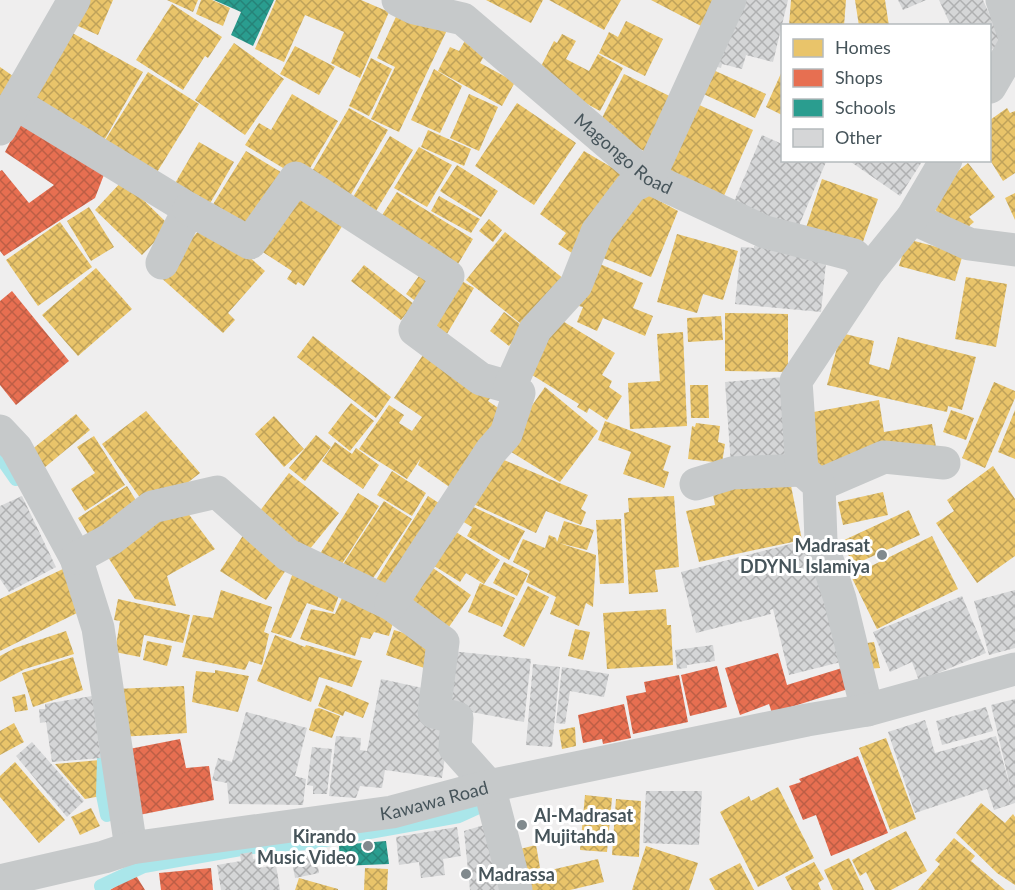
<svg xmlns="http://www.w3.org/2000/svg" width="1015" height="890" viewBox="0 0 1015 890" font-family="Lato,sans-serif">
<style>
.homes{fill:url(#homes-cross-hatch)}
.shops{fill:url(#shops-cross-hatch)}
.schools{fill:url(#schools-cross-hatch)}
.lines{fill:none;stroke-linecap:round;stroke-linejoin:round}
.stream{stroke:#aae6ea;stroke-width:14}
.building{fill:url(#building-cross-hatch)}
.minor{stroke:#c6c9ca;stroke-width:33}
.poi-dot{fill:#818a8e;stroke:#fff;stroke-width:2}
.labels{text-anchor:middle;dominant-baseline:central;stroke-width:6;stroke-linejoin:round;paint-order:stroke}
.street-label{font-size:18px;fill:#46545a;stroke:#fff}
.poi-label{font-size:18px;font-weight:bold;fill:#46545a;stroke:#fff;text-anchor:end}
</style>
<defs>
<pattern id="homes-cross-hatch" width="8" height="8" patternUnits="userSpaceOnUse" patternTransform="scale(1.5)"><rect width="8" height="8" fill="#e9c46a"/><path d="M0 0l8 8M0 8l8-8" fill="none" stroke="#bfa25a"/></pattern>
<pattern id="shops-cross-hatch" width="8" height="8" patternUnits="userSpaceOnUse" patternTransform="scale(1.5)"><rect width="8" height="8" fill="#e76f51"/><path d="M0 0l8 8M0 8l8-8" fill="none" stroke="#bd5e46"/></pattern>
<pattern id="schools-cross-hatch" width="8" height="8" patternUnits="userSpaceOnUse" patternTransform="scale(1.5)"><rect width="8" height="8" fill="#2a9d8f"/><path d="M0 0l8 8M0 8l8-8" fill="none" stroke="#268378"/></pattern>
<pattern id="building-cross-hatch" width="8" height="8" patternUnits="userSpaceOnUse" patternTransform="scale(1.5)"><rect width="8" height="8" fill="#d5d6d7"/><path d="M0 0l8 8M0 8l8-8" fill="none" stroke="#afb0b1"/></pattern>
</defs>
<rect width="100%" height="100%" fill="#efeeee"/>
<path class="homes" d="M79 0H113L98 35 69 22Z
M167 0H198L193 12Z
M201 0H212L230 8 223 26 196 14Z
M276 0H361L389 12 360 78 331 63 344 32 305 15 284 62 255 49Z
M486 0H543L531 23Z
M549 0H621L604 30Z
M651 0H719L705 28Z
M791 0H846L844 26H789Z
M855 0H885L889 26H859Z
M172 4 222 37 208 58 205 56 183 90 136 60Z
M400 8 447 30 399 132 371 119 395 67 377 58Z
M626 21 663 39 645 76 599 53 609 32 618 37Z
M67 30 143 72 98 151 22 104Z
M562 34 576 41 566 59 589 71 598 54 623 68 600 111 536 76 554 41 557 43Z
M466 39 487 51 480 63 515 82 502 106 438 71 450 47 459 51Z
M234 43 284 79 245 135 195 100Z
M295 46 335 67 319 95 280 74Z
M371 58 392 69 369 116 349 106Z
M0 67 23 83 0 117Z
M434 69 462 86 440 133 411 120Z
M711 69 766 94 755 118 697 91Z
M782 71V115L766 107Z
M148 72 199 104 151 182 99 150Z
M624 74 682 102 656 157 610 134 614 126 601 120Z
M292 94 338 121 303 180 245 145 259 123 271 130Z
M469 94 498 107 479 151 450 138Z
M693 102 753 130 723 198 661 171Z
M517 103 576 143 534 205 475 166Z
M349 108 388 130 346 203 307 180Z
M1007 108 1010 113 1015 111V173L1003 181 990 160V120Z
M428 130 471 149 464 166 421 147Z
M390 136 413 150 373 216 350 202Z
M199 142 234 162 205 212 170 192Z
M419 147 452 165 427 207 394 188Z
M246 151 289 177 250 241 207 214Z
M584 151 628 177 578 257 558 244 566 233 540 214Z
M968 163 995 197 969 217 974 222 956 237 929 201 941 185Z
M457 165 498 191 481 217 440 191Z
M822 179 878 199 859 253 804 234Z
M123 180 170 226 142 255 95 210Z
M296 183 348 217 304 286 298 282 296 285 287 279 292 271 255 247Z
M634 187 678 211 651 277 598 256Z
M397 192 473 239 452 274 375 226Z
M1015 193V220L1005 198Z
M439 196 480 219 471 233 431 211Z
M89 207 114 247 91 261 67 221Z
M489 219 502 230 493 242 479 231Z
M208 220 265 271 228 313 235 320 223 333 159 276Z
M60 222 92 267 38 306 6 260Z
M505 232 569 283 525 327 466 280Z
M677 234 738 251 723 300 703 294 697 313 657 302Z
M907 239 963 254 955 281 899 266Z
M591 260 643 283 633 308 653 316 645 336 603 318 597 331 577 322 583 307 579 306Z
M364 265 414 304 401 320 351 281Z
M427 265 425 308 406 294Z
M96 268 132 309 78 356 42 315Z
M453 276 474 288 441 344 420 332Z
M966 277 1007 284 996 347 955 339Z
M504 312 524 327 509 346 490 331Z
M725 313 788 314V372L725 371Z
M721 316 723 340 688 342 687 318Z
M556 317 615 353 602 375 612 381 609 387 622 396 607 420 589 408 587 413 577 407 579 404 524 370Z
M683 332 687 426 630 429 628 383 660 381 657 334Z
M841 333 874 341 869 364 889 370 898 337 976 357 962 410 948 406 947 412 827 385Z
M313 336 391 397 376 418 297 357Z
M427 349 493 395 488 401 510 416 458 493 418 465 421 458 407 479 359 449 389 405 404 415 399 423 412 431 422 417 394 398Z
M994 382 1015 391V398L985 468 962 458Z
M690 385H708L709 418H691Z
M545 387 598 431 560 482 503 447Z
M879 400 884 432 932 424 936 447 818 468 808 413Z
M351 403 374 421 350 451 328 433Z
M951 410 974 418 966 440 943 432Z
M1015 410V459L998 452Z
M146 411 200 473 168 498 143 502 102 444Z
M76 414 90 430 44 468 30 451Z
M274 416 304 449 284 467 255 434Z
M605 421 671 446 663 470 669 472 664 488 623 474 631 452 598 440Z
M696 423 720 426 718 442 725 444 722 463 688 459 692 426 695 427Z
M316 435 331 447 305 481 289 468Z
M94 436 125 485 85 511 71 489 95 473 77 447Z
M335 442 352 454 356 448 379 465 363 489 322 461Z
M492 455 588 495 581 509 586 512 581 525 546 511 536 533 469 502Z
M993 466 1015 499V556L977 583 936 523 954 511 947 500Z
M392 471 426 493 412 516 377 495Z
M289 473 339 513 305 555 256 516Z
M789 476 802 540 699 562 686 511 715 505 712 488Z
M127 486 142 510 93 542 78 518Z
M883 492 888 515 843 525 838 502Z
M358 493 379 506 338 570 318 557Z
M428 496 448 509 390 599 371 588Z
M674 496 679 567 655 570 658 592 629 594 624 513 629 512 628 498Z
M384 501 412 519 368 586 340 569Z
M465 503 525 531 509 560 467 536 472 527 457 518Z
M181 504 215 549 167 576 176 606 135 599 104 551Z
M909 510 920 535 853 565 842 541Z
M621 519 624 583 600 584 596 520Z
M564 521 594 530 587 550 559 543 596 555 593 607 586 603 579 626 550 614 556 597 526 582 530 571 513 562 523 539 545 548 549 535 556 538 557 542Z
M445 525 500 560 484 584 466 573 460 582 423 559Z
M244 534 290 564 266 600 220 571Z
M932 536 958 589 877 629 851 576Z
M504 562 528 574 517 596 493 583Z
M426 563 471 595 442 637 396 605Z
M65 568 81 611 0 651V599Z
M294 570 342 587 333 612 307 603 291 638 271 632Z
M480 583 515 598 502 627 468 612Z
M528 586 549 597 524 647 503 636Z
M221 590 272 607 264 632 269 634 262 665 249 661 245 670 182 657 193 615 213 618Z
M342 598 395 616 389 636 374 632 370 639 361 637 355 656 300 639 311 609 335 614Z
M118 599 190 615 183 643 144 635 140 657 115 652 120 621 114 620Z
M666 609 667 625H671L673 665 607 669 603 613Z
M575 629 590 632 583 660 568 656Z
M394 630 441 644 433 671 386 655Z
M66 631 74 654 25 669 0 682V656L15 648Z
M275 635 305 647 306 645 362 661 352 687 319 677 311 702 257 681Z
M147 641 172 646 167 666 143 660Z
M874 642 880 668 866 669 860 644Z
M73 657 83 690 33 707 22 673Z
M215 670 249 676 238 712 192 702 196 671 215 673Z
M326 685 369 703 363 718 345 711 343 716 318 706Z
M184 686 187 733 119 737 116 689Z
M25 694 28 710 15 712 12 697Z
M319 708 340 716 332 738 309 730 315 709Z
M14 723 24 742 0 755V731Z
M575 727 576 746 562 749 559 730Z
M886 738 916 819 890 830 859 748Z
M100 760 101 796 85 799 55 764Z
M15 762 65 820 39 843 0 797V776Z
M778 787 814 858 758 887 720 812 749 796 751 801Z
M585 795 612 798 607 852 580 850Z
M616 799 641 801 639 857 612 855Z
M981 803 1005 823 1013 814 1015 817V885L997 873 956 833Z
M91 808 100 826 80 835 71 817Z
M906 831 927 871 891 890H875L866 872 860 876 852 860Z
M954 838 975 856 971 861 1005 890H918L940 864 935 860Z
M536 845 540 868 516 873 512 851Z
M646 846 698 863 689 890H632Z
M849 858 864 890H833L824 870Z
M598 859 604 882 570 890H524L521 877Z
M814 862 824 879 818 883 821 890H792L785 877Z
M740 863 754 890H715L709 879Z
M365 868 388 869 387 890H364Z
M299 878 338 889V890H295Z"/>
<path class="shops" d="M25 113 105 172 95 198 4 256 0 251V171L2 170 29 203 54 185 5 152Z
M12 291 69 361 16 405 0 385V301Z
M778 653 787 685 842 668 848 689 772 713 769 704 740 715 725 668Z
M717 666 727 707 690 716 681 675Z
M679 675 688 722 633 734 626 696 646 692 644 682Z
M624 704 631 738 603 744 602 739 583 743 578 715Z
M180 739 186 768 209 766 214 800 134 816 119 751Z
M858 756 888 833 831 856 816 815 803 820 789 786 801 782 799 779Z
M211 868 213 890H161L159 873Z
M135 874 145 890H110Z"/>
<path class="schools" d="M214 0H274L253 46 231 35 241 12Z
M386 841 389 864 340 866 339 845Z"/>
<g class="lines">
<path class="stream" d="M0 456 16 479
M104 758 103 795 107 815
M103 890 101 886 144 866 252 847 308 843 459 816 492 801"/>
</g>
<path class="building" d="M734 0H788L773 62 746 55 742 69 722 64 721 68 711 65Z
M898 0H926L903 10Z
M939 0H983L1003 44 990 50V26H951Z
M762 135 782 144V160L826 162 797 230 733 204Z
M848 160H923L900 196Z
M754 246 827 253 821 312 735 304 741 247 754 248Z
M784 377 789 462 731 465 725 382Z
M22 496 56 567 9 592 0 579V506Z
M810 539 845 661 789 675 773 609 770 610 771 614 696 633 681 572Z
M1015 590V648L989 655 974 601Z
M962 596 986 653 919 681 912 662 890 672 873 632Z
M713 645 715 661 687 665V668L677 669 675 650Z
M450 651 531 659 524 722 445 707Z
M533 664 560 667 552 747 526 745Z
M562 667 609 674 604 697 570 691 565 724 556 723Z
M381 679 432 690 450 721 442 778 385 770 382 788 360 786 356 798 329 796 336 736 361 738 360 750 367 751Z
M92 696 101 758 52 762 46 722 40 723 39 709H45V704Z
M1015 699V803L994 810 987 789 915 813 888 732 925 720 935 753 996 736 1011 790 991 705Z
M986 707 993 731 942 745 936 721Z
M246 712 307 728 295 776 306 779 303 805 229 804 227 783 212 780 218 758 232 762Z
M32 742 84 801 67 817 16 756Z
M312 747 332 749 327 794H313V786L307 785Z
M646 791H702L699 845 643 843Z
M491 823 510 890H470L464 831Z
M457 827 461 856 443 859 445 875 421 878 419 862 399 865 396 837Z
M315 851 319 873 295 878 291 855Z
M252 852 253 859 258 858 259 868 276 865 280 890H221L217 865 241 861 240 854Z"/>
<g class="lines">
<g class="minor">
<path id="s1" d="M398 0 414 8 463 19 649 178 765 232 854 255 869 271"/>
<path d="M1002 0 1015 38"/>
<path d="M990 87 1015 44"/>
<path d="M15 103 189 209 162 263"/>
<path d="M0 129 74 0"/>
<path d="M189 209 250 243 296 178 448 276 415 330 481 379 510 387"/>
<path d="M912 218 969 244 1015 250"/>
<path d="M0 431 16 448 76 558 98 628 131 848"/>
<path d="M696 484 732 473 802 470"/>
<path d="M819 485 884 457 944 463"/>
<path d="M76 558 111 539 152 507 217 492 288 555 391 604 443 642 434 712 457 718 455 748 489 786 516 890"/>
<path d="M391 604 491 451 506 434 519 393 510 387 535 330 576 285 597 232 631 187 649 178 730 0"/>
<path d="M867 710 840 599 821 541 819 485 802 470 796 381 869 271 912 218 946 160"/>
<path id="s2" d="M0 881 104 857 131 848 392 812 489 786 807 720 867 710 1015 669"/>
</g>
</g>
<g class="poi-dot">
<circle cx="882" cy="555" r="6"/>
<circle cx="522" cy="825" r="6"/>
<circle cx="368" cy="846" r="6"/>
<circle cx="466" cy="874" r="6"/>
</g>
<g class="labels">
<g class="street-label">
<text stroke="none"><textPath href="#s1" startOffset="278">Magongo Road</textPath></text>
<text stroke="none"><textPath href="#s2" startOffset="442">Kawawa Road</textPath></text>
</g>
<g class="poi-label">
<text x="870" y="545">Madrasat<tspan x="870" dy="21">DDYNL Islamiya</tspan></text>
<text x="534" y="815" text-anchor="start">Al-Madrasat<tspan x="534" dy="21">Mujitahda</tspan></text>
<text x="356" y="836">Kirando<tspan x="356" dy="21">Music Video</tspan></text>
<text x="478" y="874" text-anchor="start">Madrassa</text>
</g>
</g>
<rect x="781" y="24" width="210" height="138" fill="#ffffff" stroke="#b5bbbd" stroke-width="1.5"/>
<rect x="793" y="39" width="30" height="18" fill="#e9c46a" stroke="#b5bbbd" stroke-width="1.5"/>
<text x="835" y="54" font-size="18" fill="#46545a">Homes</text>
<rect x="793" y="69" width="30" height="18" fill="#e76f51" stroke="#b5bbbd" stroke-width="1.5"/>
<text x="835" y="84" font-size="18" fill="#46545a">Shops</text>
<rect x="793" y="99" width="30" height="18" fill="#2a9d8f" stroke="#b5bbbd" stroke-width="1.5"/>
<text x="835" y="114" font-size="18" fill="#46545a">Schools</text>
<rect x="793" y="129" width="30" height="18" fill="#d5d6d7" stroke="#b5bbbd" stroke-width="1.5"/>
<text x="835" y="144" font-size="18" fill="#46545a">Other</text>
</svg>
